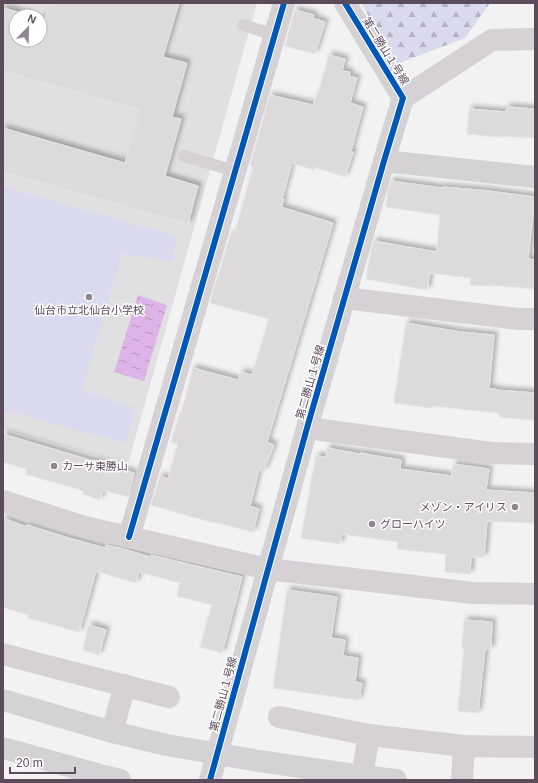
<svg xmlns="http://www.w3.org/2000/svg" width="538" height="783" viewBox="0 0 538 783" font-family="Helvetica,'Noto Sans JP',sans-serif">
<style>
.education{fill:#e1e0e1;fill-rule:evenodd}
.forest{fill:url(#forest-firs)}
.garden{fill:#dadaee}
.water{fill:url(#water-ripples)}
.building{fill:#dcdadb;stroke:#e5e4e4;filter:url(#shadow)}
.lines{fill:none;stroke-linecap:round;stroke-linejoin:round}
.lane{stroke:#d5d1d4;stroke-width:12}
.street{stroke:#d5d1d4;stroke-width:22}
.secondary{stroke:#d5d2d5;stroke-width:22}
.cycleway-casing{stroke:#fff;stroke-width:8}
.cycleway{stroke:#0057b8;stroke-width:6}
.poi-dot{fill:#908590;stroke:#fff;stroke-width:1.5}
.labels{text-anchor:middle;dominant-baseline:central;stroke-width:3;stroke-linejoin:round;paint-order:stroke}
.street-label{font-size:11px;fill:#5c4b5b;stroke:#fff}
.poi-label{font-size:11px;fill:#5c4b5b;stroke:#fff;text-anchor:start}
</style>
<defs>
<pattern id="forest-firs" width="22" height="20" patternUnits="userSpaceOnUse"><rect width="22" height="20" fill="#dadaee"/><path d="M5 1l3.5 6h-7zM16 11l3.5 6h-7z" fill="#b4b3c4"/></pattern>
<pattern id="water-ripples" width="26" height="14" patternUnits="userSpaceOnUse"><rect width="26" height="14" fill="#deb3e7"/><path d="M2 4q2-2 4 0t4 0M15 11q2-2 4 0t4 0" fill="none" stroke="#b794be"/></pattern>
<filter id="shadow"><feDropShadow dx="3.5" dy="-3.5" stdDeviation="2" flood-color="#0004"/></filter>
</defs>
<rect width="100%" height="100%" fill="#f2f2f2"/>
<path class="education" d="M3 3H257L128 464 3 429ZM16 16H40V40H16Z"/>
<path class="forest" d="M361 3H490L465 38 397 64Z"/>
<path class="garden" d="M3 186 176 236 173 262 122 254 82 390 136 408 126 443 3 410Z"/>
<path class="water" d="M138 295 167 305 144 381 114 372Z"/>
<path class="building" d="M50 3H179L163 57 187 63 172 117 181 119 165 176 198 186 188 224 3 172V128L125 163 140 110 3 71V8L33 16H16V40H40V18L45 19Z
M295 10 314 15 313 18 325 22 315 54 285 46Z
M329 55 345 59 342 71 350 72 349 76 357 78 350 103 363 107 351 151 353 152 345 177 314 167V170L292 163 282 199H284L281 207 333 223 267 442 274 445 264 471 259 470 250 506 259 509 253 532 215 522 214 523 151 505 160 476 168 479 178 444 171 442 180 413 181 414 193 368 238 380 241 372 252 375 269 319 210 303 216 280 217 281 230 235 234 236 253 167 250 166 270 95 313 105 317 94H318Z
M507 107 535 109V138L497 136V137L467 134 469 109 506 112Z
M391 181 442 188 443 187 489 191 535 197 528 259 535 260V289L491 285V286L470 285 471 278 430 273 427 290 366 279 371 251 374 241 437 252 440 215 386 207 388 190Z
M406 323 461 332 494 335 489 389H496V390L535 393V420L499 417V413L432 406V408L394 403Z
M3 434 93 461V460L134 473 128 497 103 490 100 500 83 494 84 491 25 474 26 469 3 462Z
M327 448 360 454V453L401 460 400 469 452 476 453 464 489 469 486 490 535 493V523L487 521 484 557H471L470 574 445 572 446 554 397 549 398 542 342 534 340 544 301 538 316 456 326 457Z
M3 518 27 527V525L69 538 105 548 106 545 124 549 150 557 151 555 242 577 222 653 200 647 212 605 177 596 180 583 139 572 136 583 96 571 79 632 28 618V615L3 607Z
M287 590 337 597 331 638 345 640 343 656 358 658 355 682 362 683 359 700 273 688Z
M464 620 492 622 491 649H485L478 713 458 711 464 648H462Z
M89 625 106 630 99 655 83 650Z"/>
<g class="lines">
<path class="lane" d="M243 25 275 35
M184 156 235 171"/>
<path class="street" d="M403 98 492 40 535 39
M344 298 518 319H535
M307 428 491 453 535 454
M3 501 85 527 268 569 473 593 535 594
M129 537 284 3
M3 654 40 664 169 697
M279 717 369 735 464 746 535 747
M112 732 125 685
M362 776 369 735
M462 780 464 746"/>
<path class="secondary" d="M384 161 535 177
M3 700 112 732 167 745 259 761 362 776 396 780
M3 748 104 776 120 780
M210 780 307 428 384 161 403 98 345 3"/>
<defs>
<path id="cycleway" d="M129 537 284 3
M210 780 307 428 384 161 403 98 345 3"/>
</defs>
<use href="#cycleway" class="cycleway-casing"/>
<use href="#cycleway" class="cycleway"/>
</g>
<g class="poi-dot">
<circle cx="89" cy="297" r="4"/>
<circle cx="54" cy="466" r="4"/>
<circle cx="515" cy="507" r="4"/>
<circle cx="372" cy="524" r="4"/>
</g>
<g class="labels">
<g class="street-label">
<text transform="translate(386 51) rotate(58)">第二勝山１号線</text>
<text transform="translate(310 382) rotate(-74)">第二勝山１号線</text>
<text transform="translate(223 694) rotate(-75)">第二勝山１号線</text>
</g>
<g class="poi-label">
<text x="89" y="310" text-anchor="middle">仙台市立北仙台小学校</text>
<text x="62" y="466">カーサ東勝山</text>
<text x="507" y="507" text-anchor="end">メゾン・アイリス</text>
<text x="380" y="524">グローハイツ</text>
</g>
</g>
<rect width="538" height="783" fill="none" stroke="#5c4b5b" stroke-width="8"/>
<g transform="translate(28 28) rotate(23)"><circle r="19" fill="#ffffff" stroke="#beb7bd"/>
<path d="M0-3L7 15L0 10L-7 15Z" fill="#908590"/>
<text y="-6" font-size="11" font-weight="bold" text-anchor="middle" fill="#5c4b5b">N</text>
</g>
<path d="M10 767v6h65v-6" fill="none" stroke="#5c4b5b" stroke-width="2"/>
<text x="16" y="767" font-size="12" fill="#5c4b5b" stroke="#ffffff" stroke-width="3" paint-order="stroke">20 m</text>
</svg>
